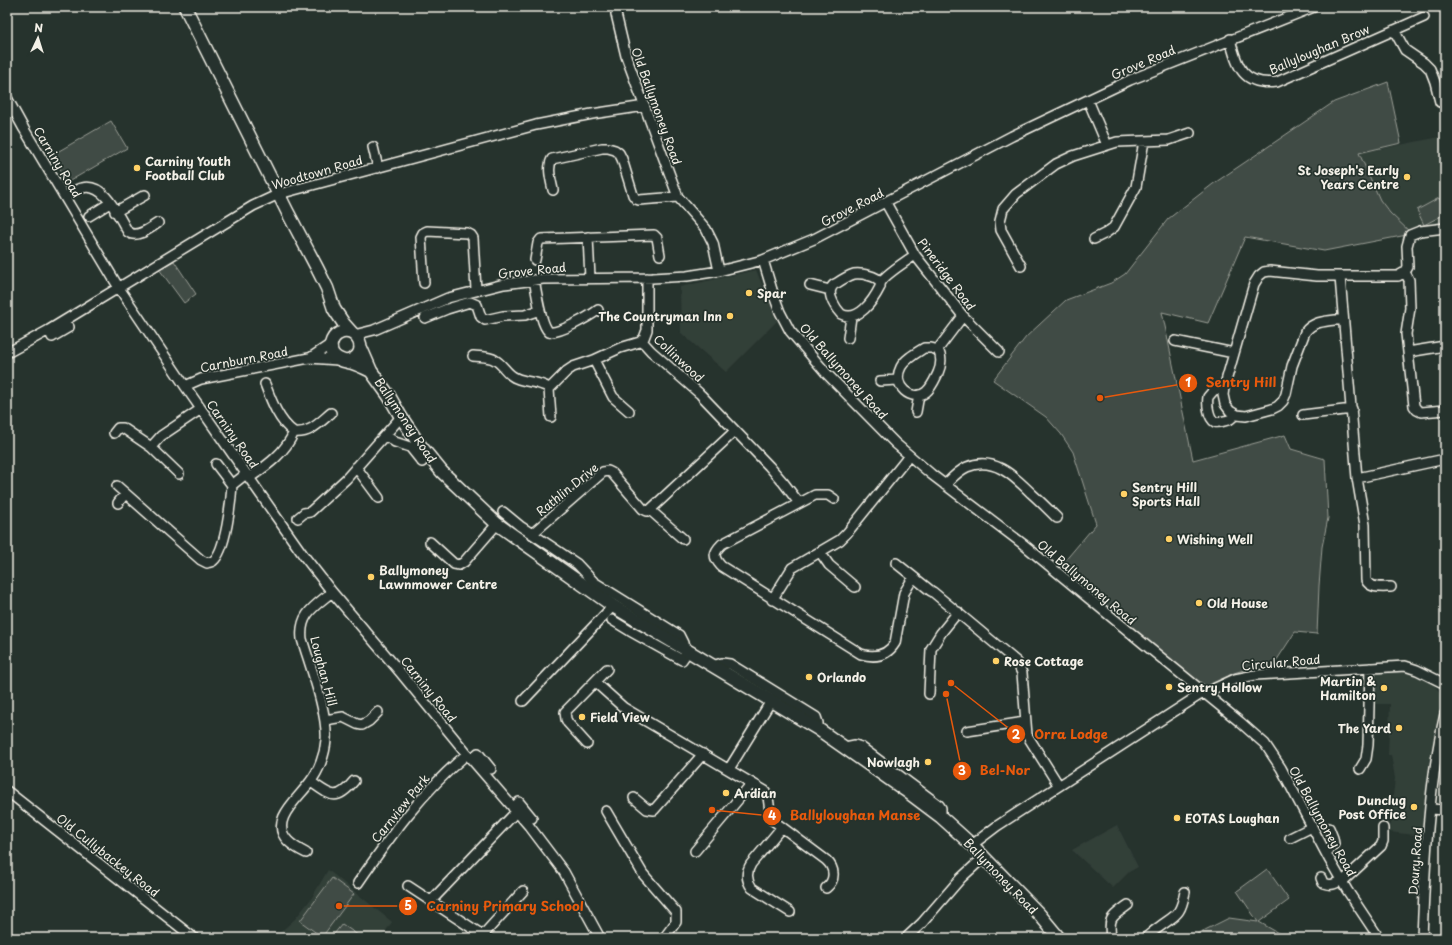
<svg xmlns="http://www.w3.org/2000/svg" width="1452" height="945" viewBox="0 0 1452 945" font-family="'Playpen Sans',sans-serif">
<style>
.built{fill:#333f39}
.green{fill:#414b45;stroke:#9a9e96}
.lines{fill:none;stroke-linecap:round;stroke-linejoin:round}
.minor-casing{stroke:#f4f1e8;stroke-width:12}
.major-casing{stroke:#f4f1e8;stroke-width:15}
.minor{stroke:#26332d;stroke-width:9}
.major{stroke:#26332d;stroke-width:12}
.poi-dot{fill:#ffd166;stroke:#26332d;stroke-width:1.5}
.labels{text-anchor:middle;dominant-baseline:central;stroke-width:3.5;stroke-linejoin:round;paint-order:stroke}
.street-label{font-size:12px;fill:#f4f1e8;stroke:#26332d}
.poi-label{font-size:12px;font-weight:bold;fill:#f4f1e8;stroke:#26332d;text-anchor:start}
.leader{fill:none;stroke:#e8590c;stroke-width:1.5}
.callout-dot{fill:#e8590c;stroke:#26332d;stroke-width:1.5}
.mark-label{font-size:12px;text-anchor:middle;font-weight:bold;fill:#fff}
.callout-label{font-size:13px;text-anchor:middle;font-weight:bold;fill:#e8590c;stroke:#26332d;stroke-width:3.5;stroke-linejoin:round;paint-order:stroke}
</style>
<rect width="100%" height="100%" fill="#26332d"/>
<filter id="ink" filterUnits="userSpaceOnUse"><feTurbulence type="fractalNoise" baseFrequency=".025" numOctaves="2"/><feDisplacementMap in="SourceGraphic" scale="8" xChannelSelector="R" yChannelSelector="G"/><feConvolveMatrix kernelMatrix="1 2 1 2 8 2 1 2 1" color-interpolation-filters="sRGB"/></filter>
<g filter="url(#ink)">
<path class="built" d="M1445 136V224L1418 227 1401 236 1396 237 1359 153Z
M756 270 777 321 726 372 681 333 680 287Z
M1390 671 1405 672 1427 681 1433 684 1438 690 1442 698 1441 709 1435 731 1431 753 1421 837 1415 835 1389 832 1395 778 1391 755H1388L1390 704H1373L1374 673Z
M1117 825 1138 867 1129 872 1113 888 1072 850Z
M328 870 392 922 381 938H274L295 919 311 899Z"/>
<path class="green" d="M1388 82 1401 143 1359 153 1380 200 1390 213 1412 234 1324 251 1245 237 1208 323 1162 312 1193 460 1285 435 1291 449 1325 459 1328 518 1322 547 1319 586 1317 634 1295 632 1271 669 1259 665 1231 674 1205 693 1058 569 1096 524 1073 452 1061 434 1046 417 993 380 1026 337 1066 300 1111 283 1125 274 1168 219 1213 184 1334 102Z
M111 121 127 148 68 182 52 155Z
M1439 198 1445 209V214L1424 225 1417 210Z
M174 261 196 294 184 303 159 269Z
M1267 869 1289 900 1259 922 1287 938H1194L1197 934 1229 918 1258 922 1237 891Z
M332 878 354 894 322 937 300 921Z
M342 924 362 938H331Z"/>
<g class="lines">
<defs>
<path id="minor" d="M616 7V14L626 56 678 197 706 229 713 243 719 271
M1394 30 1405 50 1424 63 1430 69 1435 82 1440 102
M1230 39C1237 67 1243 86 1277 82L1424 17
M7 98 24 129 119 288 185 386 275 515 304 556 332 592 400 672 467 754 530 827 564 872 600 938
M1088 100 1107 145
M373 147 378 168
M553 190C551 180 547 168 552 159L602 148H608L615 150 619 153 622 159 633 195 636 199 639 200 678 197
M65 197C70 194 76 189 82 188 105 182 118 216 128 232 137 239 150 228 158 223
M886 203 915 255 963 316 999 352
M115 212 145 195
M89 216 110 203
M588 237 590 278
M1094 239 1106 233 1114 227 1136 187 1144 141
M535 260 538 243 541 239 654 235 657 238 660 255
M763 260 773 293 780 312 790 331 827 374 895 443 931 474 1023 544 1143 643 1240 722 1265 744 1281 768 1329 859 1347 890 1379 938
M1021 266 1001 230 1000 221 1003 209 1016 194 1056 164 1073 156 1117 142 1169 140 1190 133
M1405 272 1409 280 1410 308 1406 334 1414 406 1417 410 1421 412 1445 410
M1340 277 1357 478 1365 525 1366 580C1370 589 1383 587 1391 587
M534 280C537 292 540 324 549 332 559 334 590 316 598 310
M881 282C876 276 862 273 854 274 848 276 843 279 837 283 834 284 832 285 831 289 828 296 836 309 841 314 858 323 873 301 880 287 880 286 880 283 881 282 884 276 909 259 915 255
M424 283 421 237 423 233 427 231 467 233 471 235 473 238 476 290
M810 285 830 290
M425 318 447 309 470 302 477 305 481 317 485 320 503 316 525 315 540 310
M1343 319C1329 321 1314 320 1305 332L1292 366 1286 394 1283 401 1278 406 1272 409 1246 416 1237 415 1230 411 1225 404 1223 395 1224 388 1254 284 1259 276 1264 272 1270 271 1317 276H1398L1405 272 1408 267 1407 246 1410 235 1420 231 1445 228
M49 330 52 337 69 327
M354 335 374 330 448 298 504 284 543 279 652 278 687 276 719 271 763 260 814 239 1012 136 1130 80 1314 7
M848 338 851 317
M642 341 651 351 699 393
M1175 341 1234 353
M924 348H931L938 350C942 357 941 366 938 373 935 379 932 387 926 392 912 403 891 386 901 367 905 359 916 353 924 348Z
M938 349 963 316
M1408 352 1445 346
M7 353 49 330 253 206 279 194 536 125 592 114 645 106
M473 356C480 357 489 356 495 360 503 364 507 375 516 378 527 383 538 381 549 388
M310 358 331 344
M594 360 613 397 629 411
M880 381 898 380
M265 384C271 400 279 422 294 432
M185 386 201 379 309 358 338 360
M1224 388 1214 390 1208 397C1207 403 1208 418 1215 422 1218 423 1221 422 1224 421 1230 420 1232 419 1235 414
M701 395 769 466 782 481
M916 412 919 395
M1303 415 1352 409
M551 417 549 389 567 371 573 367 594 360 620 348 640 342 644 338 647 330V278
M114 433 118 428H123L151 447 179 474
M385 435 395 442 410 447 422 462
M151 447 161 436 201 409
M216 464 232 485
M356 467 379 498
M249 478C268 465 285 453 294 432 310 434 320 422 331 413
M1357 478 1445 459
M783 482 799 503
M945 485C952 478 958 471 967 467 993 456 1013 475 1031 493 1040 501 1049 510 1057 518
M117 486 201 560 207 563C209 562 212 562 213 561 226 551 231 501 232 485L246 474
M834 499 828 495H815L722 544C713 553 713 557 721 566L861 654C875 658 887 656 895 643L904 593 913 578
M118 503 125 494
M650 510 735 431
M503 512 520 526 549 545 577 564 594 582 679 635 683 643 681 647
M298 518 304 513 310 512 346 479 401 417
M532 534 603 472 608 471 612 473 643 509 647 511 650 510 683 539
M430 542 454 564 459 565 464 562 497 524
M820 552 829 565 855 587
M896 563 931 591
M933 592 1017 662 1022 673 1027 735 1059 786
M772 600 792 568 840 540 847 533 909 456
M612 620 630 631 682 660 688 651
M713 666 722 663 730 664 816 717 818 723V729
M595 682 624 708 765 791 768 797 771 819 826 860C835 868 836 880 826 888
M929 694 931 649 941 633 958 612
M523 701 613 606
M325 720 343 717 357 724 362 725 369 721 378 712
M967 731 1025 722
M587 744 568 723 566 719 565 712 607 669
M845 747 855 745 861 747 939 805 941 808V817
M472 760 478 753 491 769
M729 769 771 701
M1360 769 1366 759 1368 745 1370 668
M311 782C330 795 336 803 354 781
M7 791 194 938
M634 798 647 809 654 810 703 754
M513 808 519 802 532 818
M1431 809 1445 810
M606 811 643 874 676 912V922L664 938
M782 827 751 864C746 872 746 880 752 888L790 912
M1290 838 1312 827
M972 845 997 826 1198 696 1235 679 1255 675 1405 666 1417 670 1445 684
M695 851 752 783
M306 853C300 850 293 846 288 841 268 821 299 798 310 782 319 771 325 754 326 740 328 713 310 666 302 639 299 614 315 606 332 592
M1326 853 1334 844 1333 838 1329 828
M1321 878 1323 883C1331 886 1335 884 1341 880
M1342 882 1381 846 1383 841V828
M358 883C391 835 422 792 467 754
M408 886 487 938
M431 901 516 812
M483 935 523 891
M906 938 922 923 961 878 984 857
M1111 938C1108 916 1112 917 1128 905
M1145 938C1150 935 1153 931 1158 928 1176 914 1180 917 1185 892
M1422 938C1425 864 1428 787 1445 714"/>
<path id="major" d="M185 7 287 211 317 268 327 288 334 309 344 324 352 333
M361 348 371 371 389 396 401 417 419 444 442 472 497 524 613 606 818 729 905 790 941 817 972 845 1040 915 1059 938
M348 361C372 355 357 323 338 334 334 336 332 340 331 344 329 356 339 360 348 362 356 363 364 368 371 371"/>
</defs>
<use href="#minor" class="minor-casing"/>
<use href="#major" class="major-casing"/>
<use href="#minor" class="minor"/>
<use href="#major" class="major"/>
</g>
</g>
<g class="poi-dot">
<circle cx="137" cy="168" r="4"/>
<circle cx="1407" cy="177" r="4"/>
<circle cx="749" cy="293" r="4"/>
<circle cx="730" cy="316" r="4"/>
<circle cx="1124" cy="494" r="4"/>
<circle cx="1169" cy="539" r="4"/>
<circle cx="371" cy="577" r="4"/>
<circle cx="1199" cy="603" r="4"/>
<circle cx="996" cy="661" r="4"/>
<circle cx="809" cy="677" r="4"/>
<circle cx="1169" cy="687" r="4"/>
<circle cx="1384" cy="688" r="4"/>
<circle cx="582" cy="717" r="4"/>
<circle cx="1399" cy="728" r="4"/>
<circle cx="928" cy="762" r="4"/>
<circle cx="726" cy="793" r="4"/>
<circle cx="1414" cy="807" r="4"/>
<circle cx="1177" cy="818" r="4"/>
</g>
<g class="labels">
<g class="street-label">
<text transform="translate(1319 49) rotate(-23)">Ballyloughan Brow</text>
<text transform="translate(1143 62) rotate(-23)">Grove Road</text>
<text transform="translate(657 106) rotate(70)">Old Ballymoney Road</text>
<text transform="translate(58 162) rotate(59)">Carniny Road</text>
<text transform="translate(317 172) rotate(-16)">Woodtown Road</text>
<text transform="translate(852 207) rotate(-27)">Grove Road</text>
<text transform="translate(532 270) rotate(-6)">Grove Road</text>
<text transform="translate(947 274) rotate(53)">Pineridge Road</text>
<text transform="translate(679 358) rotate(43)">Collinwood</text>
<text transform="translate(244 359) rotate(-11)">Carnburn Road</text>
<text transform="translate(844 371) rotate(48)">Old Ballymoney Road</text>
<text transform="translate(406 420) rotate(56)">Ballymoney Road</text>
<text transform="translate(233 434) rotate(55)">Carniny Road</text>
<text transform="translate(567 489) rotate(-39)">Rathlin Drive</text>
<text transform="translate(1087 582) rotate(40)">Old Ballymoney Road</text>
<text transform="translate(1281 662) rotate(-5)">Circular Road</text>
<text transform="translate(324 671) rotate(75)">Loughan Hill</text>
<text transform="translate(429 689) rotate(51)">Carniny Road</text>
<text transform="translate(400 808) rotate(-51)">Carnview Park</text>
<text transform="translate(1323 821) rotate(61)">Old Ballymoney Road</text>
<text transform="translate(108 855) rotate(38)">Old Cullybackey Road</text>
<text transform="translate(1415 861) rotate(-86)">Doury Road</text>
<text transform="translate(1001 876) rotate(46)">Ballymoney Road</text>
</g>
<g class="poi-label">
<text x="145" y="161">Carniny Youth<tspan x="145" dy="14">Football Club</tspan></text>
<text x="1399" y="170" text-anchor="end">St Joseph's Early<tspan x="1399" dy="14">Years Centre</tspan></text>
<text x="757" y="293">Spar</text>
<text x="722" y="316" text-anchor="end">The Countryman Inn</text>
<text x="1132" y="487">Sentry Hill<tspan x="1132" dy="14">Sports Hall</tspan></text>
<text x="1177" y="539">Wishing Well</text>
<text x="379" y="570">Ballymoney<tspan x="379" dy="14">Lawnmower Centre</tspan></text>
<text x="1207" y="603">Old House</text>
<text x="1004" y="661">Rose Cottage</text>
<text x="817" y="677">Orlando</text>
<text x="1376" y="681" text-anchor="end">Martin &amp;<tspan x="1376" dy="14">Hamilton</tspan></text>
<text x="1177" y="687">Sentry Hollow</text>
<text x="590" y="717">Field View</text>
<text x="1391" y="728" text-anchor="end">The Yard</text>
<text x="920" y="762" text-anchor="end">Nowlagh</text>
<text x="734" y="793">Ardian</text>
<text x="1406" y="800" text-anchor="end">Dunclug<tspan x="1406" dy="14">Post Office</tspan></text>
<text x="1185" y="818">EOTAS Loughan</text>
</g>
</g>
<path class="leader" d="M1100 398L1188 383M951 683L1016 734M946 694L962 771M712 810L772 816M339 906L408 906"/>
<g class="callout-dot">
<circle cx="1100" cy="398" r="4"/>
<circle cx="951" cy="683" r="4"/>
<circle cx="946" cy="694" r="4"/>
<circle cx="712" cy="810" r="4"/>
<circle cx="339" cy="906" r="4"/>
<circle cx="1188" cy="383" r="10"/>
<circle cx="1016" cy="734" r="10"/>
<circle cx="962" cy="771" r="10"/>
<circle cx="772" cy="816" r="10"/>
<circle cx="408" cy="906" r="10"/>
</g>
<g class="mark-label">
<text x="1188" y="387">1</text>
<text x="1016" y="739">2</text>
<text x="962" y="775">3</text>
<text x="772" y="820">4</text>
<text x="408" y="910">5</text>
</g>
<g class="callout-label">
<text x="1241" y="387">Sentry Hill</text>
<text x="1071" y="739">Orra Lodge</text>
<text x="1005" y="775">Bel-Nor</text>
<text x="855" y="820">Ballyloughan Manse</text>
<text x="505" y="911">Carniny Primary School</text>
</g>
<rect width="1452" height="945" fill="none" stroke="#26332d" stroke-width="24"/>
<rect x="12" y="12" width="1428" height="921" fill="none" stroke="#f4f1e8" stroke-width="1.5" filter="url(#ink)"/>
<g transform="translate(38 38) rotate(4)" stroke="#26332d" stroke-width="3" paint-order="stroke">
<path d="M0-3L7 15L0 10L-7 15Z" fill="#f4f1e8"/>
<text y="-6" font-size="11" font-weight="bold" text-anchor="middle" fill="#f4f1e8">N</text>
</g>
</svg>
